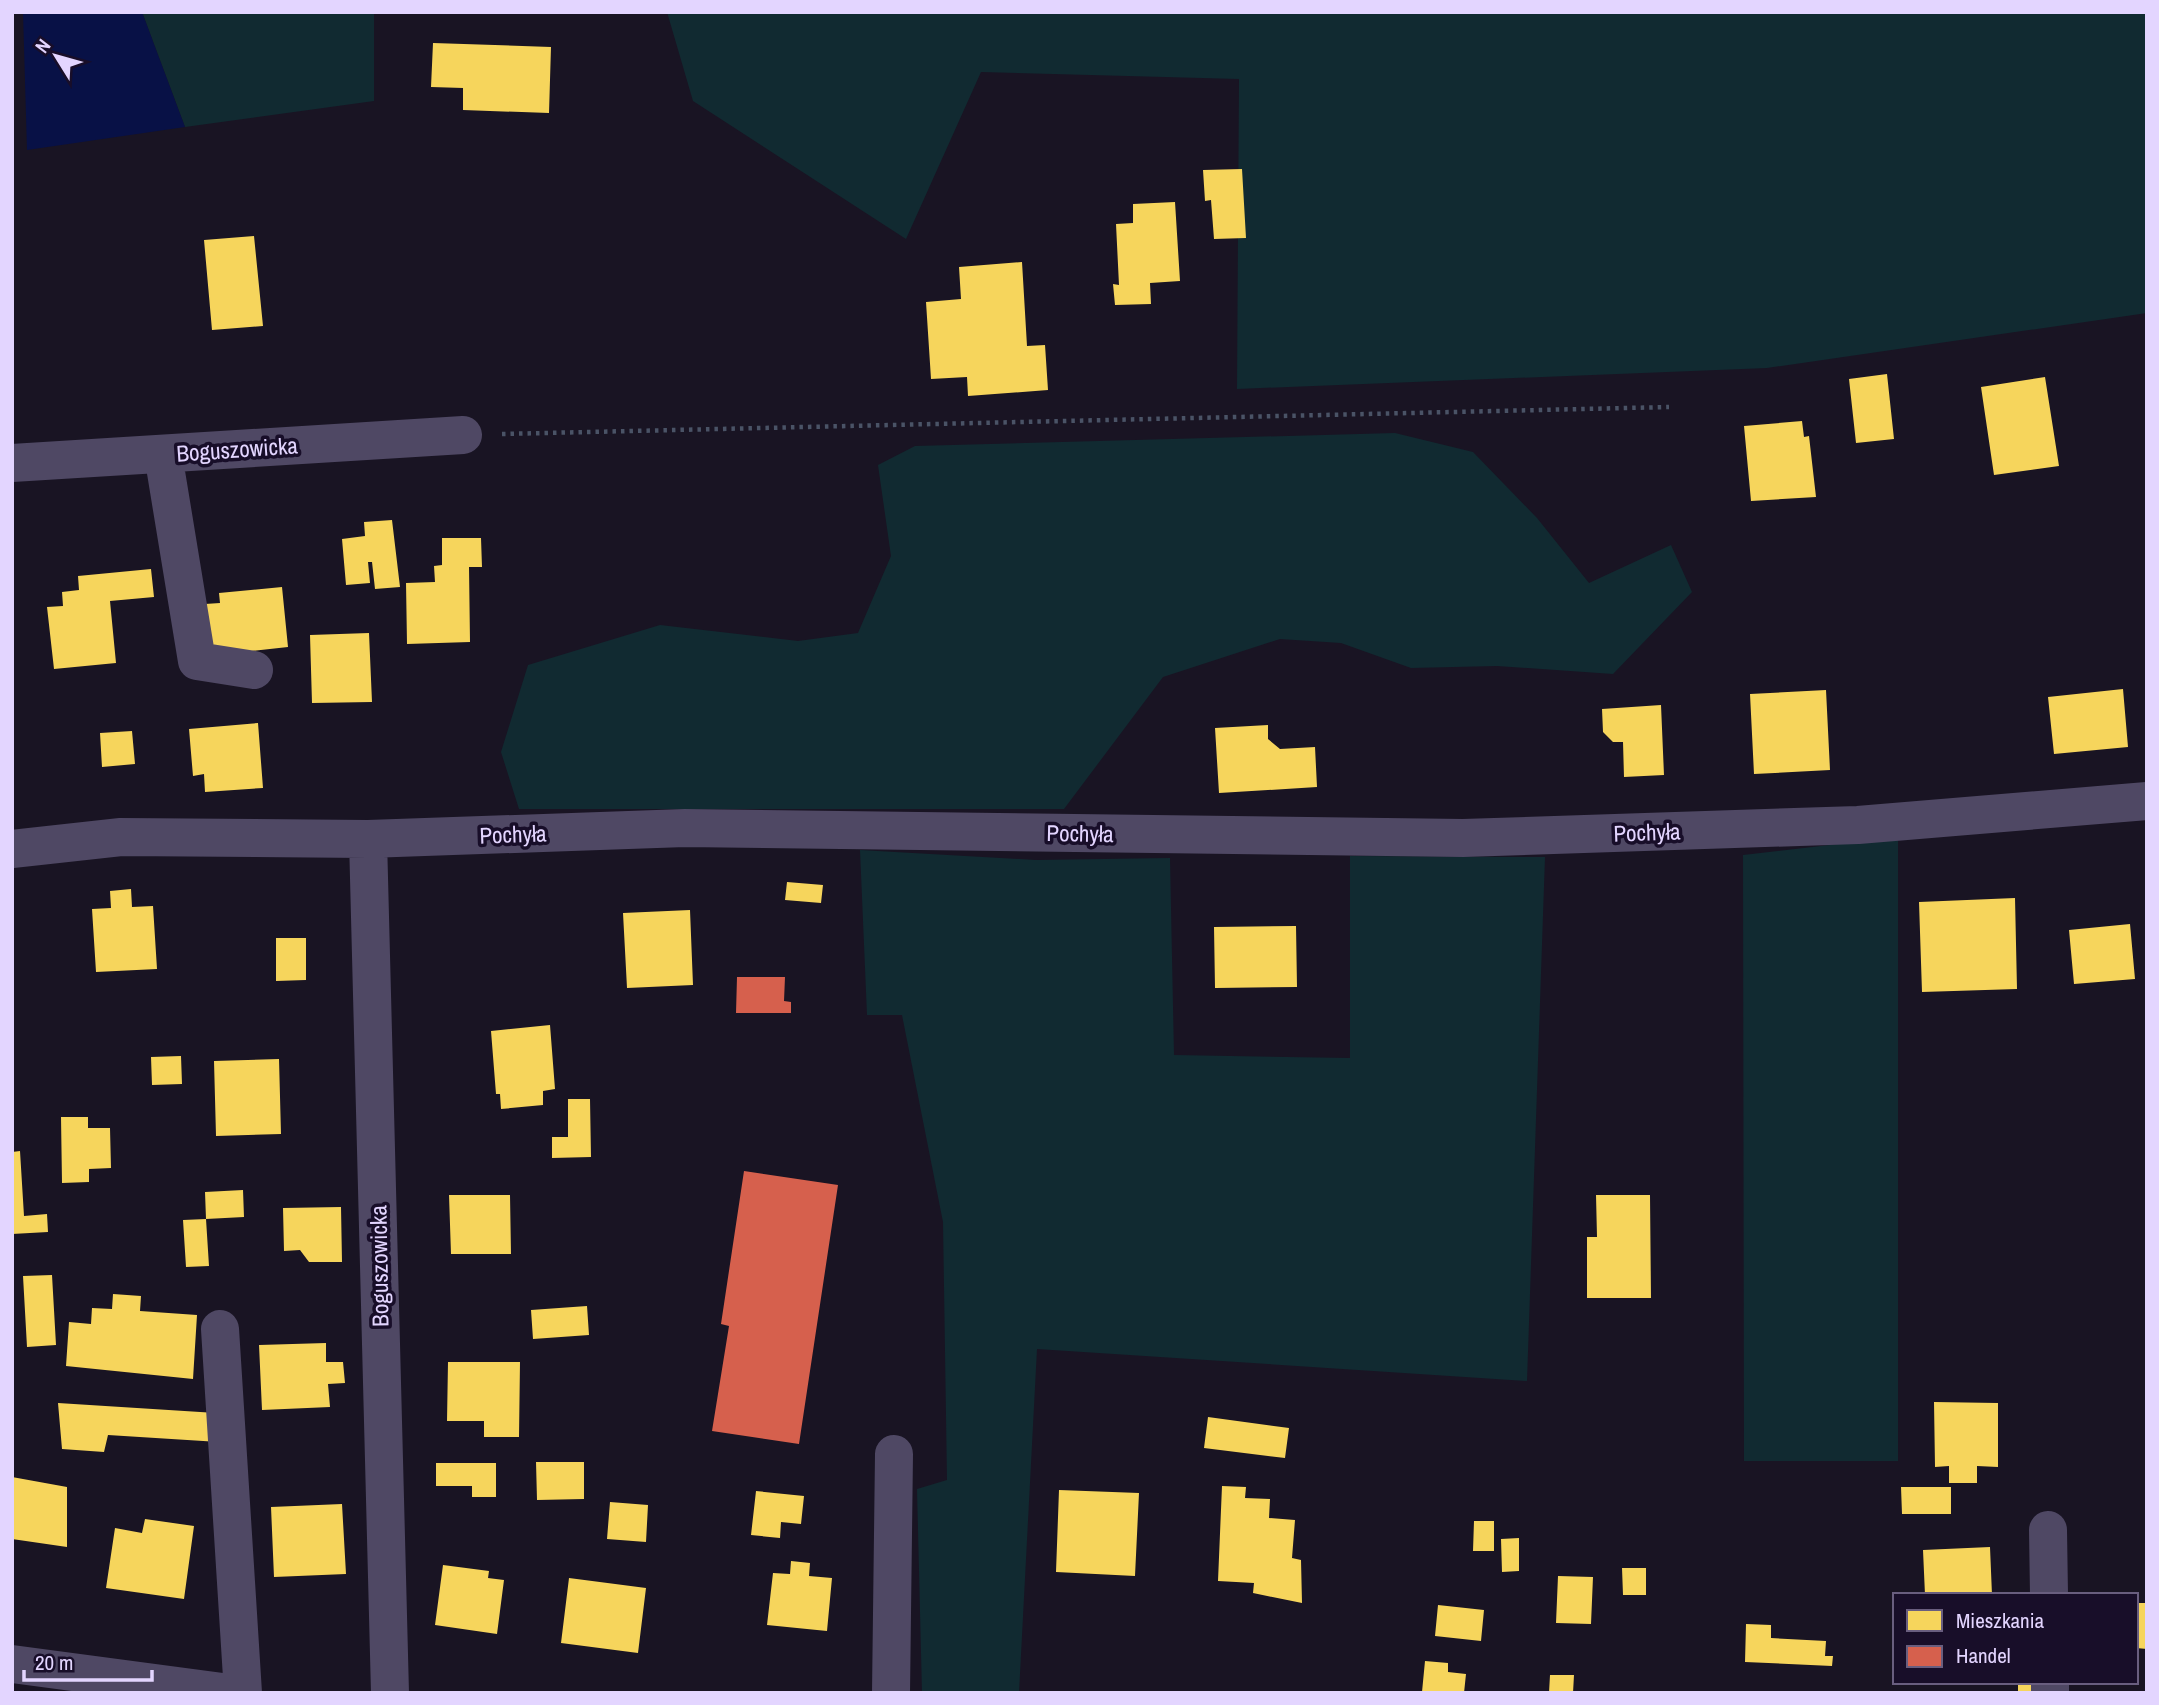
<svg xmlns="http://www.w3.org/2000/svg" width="2159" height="1705" viewBox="0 0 2159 1705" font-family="'Archivo Narrow',sans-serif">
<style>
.green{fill:#112a31}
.water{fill:#081146}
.homes{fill:#f6d55c}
.shops{fill:#d6604d}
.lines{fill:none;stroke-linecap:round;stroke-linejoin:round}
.path{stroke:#4a5366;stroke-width:4.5;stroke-dasharray:3.5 5;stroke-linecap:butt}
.minor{stroke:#4f4864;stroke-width:38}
.labels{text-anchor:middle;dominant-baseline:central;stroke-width:7;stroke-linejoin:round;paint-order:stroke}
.street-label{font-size:23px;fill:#e3d5ff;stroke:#180e29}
</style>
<rect width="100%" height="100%" fill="#191423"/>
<path class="green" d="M142 12H374V101L185 127Z
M667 12H2147V313L1767 368 1237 389 1239 79 981 72 906 239 693 101Z
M1395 433 1473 452 1537 518 1589 583 1671 545 1692 592 1613 674 1497 666 1411 668 1341 643 1280 639 1163 677 1064 809H519L501 752 528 665 660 625 798 641 858 633 891 556 878 465 915 446Z
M1898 837V1461H1744L1743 855Z
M860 850 1036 860 1170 858 1174 1055 1350 1058V856L1545 857 1527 1381 1037 1349 1019 1693H922L917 1489 947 1480 943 1222 902 1015H867Z"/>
<path class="water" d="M23 12H142L185 127 27 150Z"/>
<path class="homes" d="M433 43 551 47 549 113 463 110V88L431 87Z
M1242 169 1246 238 1214 239 1211 200 1205 201 1203 170Z
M1175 202 1180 281 1150 283 1151 304 1115 305 1113 284 1119 285 1116 224 1133 223V204Z
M254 236 263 326 212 330 204 240Z
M1022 262 1027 346 1045 345 1048 390 968 396 967 377 931 379 926 302 961 299 959 267Z
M1887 374 1894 439 1856 443 1849 379Z
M2045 377 2059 466 1994 475 1981 387Z
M1802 421 1804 437 1809 436 1816 497 1751 501 1744 426Z
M392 520 400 587 375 589 372 562H368L370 583 346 585 342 539 365 536 364 522Z
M442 538H481L482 567H469L470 642 407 644 406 583 435 582 434 566 442 565Z
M151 569 154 597 110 601 116 663 54 669 47 607 63 606 62 592 79 590 78 576Z
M282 587 288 647 225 654 210 648 205 604 220 603 219 593Z
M369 633 372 702 312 703 310 635Z
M2123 689 2128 747 2054 754 2048 697Z
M1826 690 1830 770 1754 774 1750 694Z
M1661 705 1664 775 1624 777 1623 742H1613L1603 732 1602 709Z
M258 723 263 788 205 792 204 774 193 776 189 729Z
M1268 725V739L1280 749 1315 747 1317 787 1219 793 1215 728Z
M132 731 135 764 102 767 100 733Z
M787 882 823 885 821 903 785 900Z
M131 889 132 907 153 906 157 969 96 972 92 909 111 908 110 891Z
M2015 898 2017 989 1922 992 1919 902Z
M690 910 693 985 627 988 623 913Z
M2130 924 2135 979 2074 984 2069 930Z
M1296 926 1297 987 1215 988 1214 927Z
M276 938H306V980L276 981Z
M550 1025 555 1089 543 1091V1105L501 1109 500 1094H496L491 1031Z
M181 1056 182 1084 152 1085 151 1057Z
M279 1059 281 1134 216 1136 214 1061Z
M568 1099H590L591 1157 552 1158V1137H568Z
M61 1117H88V1128H110L111 1168 89 1169V1182L62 1183Z
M20 1151 24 1216 47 1214 48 1232 12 1234V1152Z
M243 1190 244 1217 206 1219 205 1192Z
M449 1195H510L511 1254H451Z
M1596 1195H1650L1651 1298H1587V1237H1597Z
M341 1207 342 1262H309L300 1250 284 1251 283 1208Z
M206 1219 209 1266 186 1267 183 1220Z
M52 1275 56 1345 27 1347 23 1276Z
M113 1294 141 1296 140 1311 197 1315 193 1379 66 1366 69 1322 91 1324 92 1308 112 1309Z
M587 1306 589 1335 533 1339 531 1310Z
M326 1343V1362H343L345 1383 328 1384 330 1407 262 1410 259 1345Z
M448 1362H520L519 1437H484V1421H447Z
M1934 1402 1998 1403V1467L1977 1466V1483H1949V1466L1935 1467Z
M58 1403 216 1413 219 1442 108 1435 104 1452 62 1449Z
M1208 1417 1289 1428 1285 1458 1204 1448Z
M536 1462H584V1499L537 1500Z
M436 1463H496V1497H472V1486H436Z
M12 1477 67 1487V1547L12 1539Z
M1222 1486 1246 1487 1245 1498 1270 1499 1269 1518 1295 1520 1292 1558 1301 1560 1302 1603 1253 1593 1254 1583 1218 1581Z
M1901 1487H1951V1514H1902Z
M1059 1490 1139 1493 1135 1576 1056 1572Z
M756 1491 804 1496 801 1524 781 1522 780 1538 751 1535Z
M610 1502 648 1505 646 1542 607 1539Z
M342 1504 346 1574 274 1577 271 1507Z
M145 1519 194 1526 184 1599 106 1588 115 1528 142 1533Z
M1474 1521H1494V1551H1473Z
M1519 1538V1571L1502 1572 1501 1539Z
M1990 1547 1992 1595H1925L1923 1550Z
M791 1561 810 1563 809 1576 832 1578 827 1631 767 1625 773 1573 790 1574Z
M443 1565 489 1571 488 1578 504 1580 497 1634 435 1625Z
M1622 1568H1646V1595H1623Z
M1558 1576 1593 1577 1591 1624 1556 1623Z
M569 1578 646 1588 638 1653 561 1643Z
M2136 1603H2147V1649L2136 1648Z
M1438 1605 1484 1610 1481 1641 1435 1636Z
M1746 1624 1771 1625V1638L1826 1641 1825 1656H1833L1832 1666 1745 1662Z
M1425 1661 1448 1663V1672L1466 1674 1464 1693 1422 1692Z
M1550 1675H1574L1573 1693H1549Z
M2018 1682H2038V1693H2018Z"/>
<path class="shops" d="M737 977H785L784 1001 791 1002V1013H736Z
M744 1171 838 1185 799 1444 712 1431 729 1326 721 1324Z"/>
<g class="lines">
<path class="path" d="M502 434 1669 407"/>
<path class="minor" d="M163 454 197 661 254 670
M12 463 463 435
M368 839 390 1693
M12 849 121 837 368 839 685 828 1463 838 1858 825 2147 801
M220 1329 243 1693
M2048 1530 2049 1595
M12 1664 230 1693
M2050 1682V1693
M891 1693 894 1454"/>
</g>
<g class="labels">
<g class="street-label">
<text transform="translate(237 449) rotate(-4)">Boguszowicka</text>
<text transform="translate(1647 832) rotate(-2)">Pochyła</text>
<text transform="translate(1080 833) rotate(1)">Pochyła</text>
<text transform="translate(513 834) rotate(-2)">Pochyła</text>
<text transform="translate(379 1266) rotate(-91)">Boguszowicka</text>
</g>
</g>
<rect width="2159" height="1705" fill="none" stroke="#e3d5ff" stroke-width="28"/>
<rect x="1893" y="1593" width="245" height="91" fill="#180e29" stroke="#695e7f" stroke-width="2"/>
<rect x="1907" y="1610" width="35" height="21" fill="#f6d55c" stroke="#695e7f" stroke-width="2"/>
<text x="1956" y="1628" font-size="21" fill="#e3d5ff">Mieszkania</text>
<rect x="1907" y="1646" width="35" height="21" fill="#d6604d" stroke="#695e7f" stroke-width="2"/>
<text x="1956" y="1663" font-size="21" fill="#e3d5ff">Handel</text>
<g transform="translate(56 56) rotate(307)" stroke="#180e29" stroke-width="5" paint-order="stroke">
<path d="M0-5L12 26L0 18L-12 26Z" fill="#e3d5ff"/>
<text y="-10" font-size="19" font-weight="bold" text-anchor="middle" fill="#e3d5ff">N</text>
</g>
<path d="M24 1670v10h128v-10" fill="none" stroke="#e3d5ff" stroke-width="3.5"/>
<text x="35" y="1670" font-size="21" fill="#e3d5ff" stroke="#180e29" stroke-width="5" paint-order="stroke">20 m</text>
</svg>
